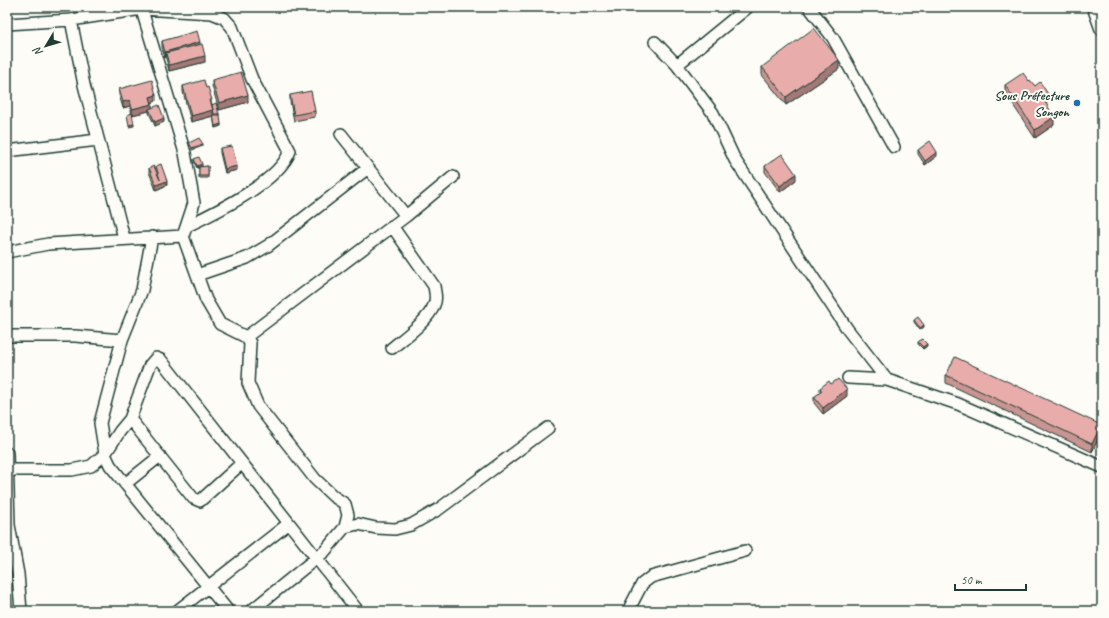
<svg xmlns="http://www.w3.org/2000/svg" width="1109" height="618" viewBox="0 0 1109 618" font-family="Caveat,sans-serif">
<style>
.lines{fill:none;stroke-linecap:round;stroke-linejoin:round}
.minor-casing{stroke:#1f3d34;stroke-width:14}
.major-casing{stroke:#1f3d34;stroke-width:16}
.minor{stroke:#fdfcf7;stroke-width:11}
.major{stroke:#fdfcf7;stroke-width:13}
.wall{fill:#c89592;stroke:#1f3d34}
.shaded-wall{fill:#a27977;stroke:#1f3d34}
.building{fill:#e8adaa;stroke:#1f3d34}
.poi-dot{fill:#1f6fb2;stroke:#fdfcf7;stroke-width:1.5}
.labels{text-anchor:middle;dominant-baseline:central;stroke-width:4;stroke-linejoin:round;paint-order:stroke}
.poi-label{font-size:14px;font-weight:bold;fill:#1f3d34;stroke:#fdfcf7;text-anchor:end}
</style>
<rect width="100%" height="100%" fill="#fdfcf7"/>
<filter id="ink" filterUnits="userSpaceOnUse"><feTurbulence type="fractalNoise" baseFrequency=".025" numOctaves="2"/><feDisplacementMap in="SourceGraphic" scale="8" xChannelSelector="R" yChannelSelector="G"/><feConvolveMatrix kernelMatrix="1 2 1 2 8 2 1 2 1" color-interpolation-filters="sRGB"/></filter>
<g filter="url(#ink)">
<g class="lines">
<defs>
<path id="minor" d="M141 7 185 153 194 203 183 236 206 300 220 324 246 337 250 343 248 383 258 406 315 479 333 496 345 504 348 515 345 527 325 551 251 611
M809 7 833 38 894 147
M71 20 84 85 124 238
M7 24 71 20 142 9 212 13 224 18 232 27 252 79 290 151C279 182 216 212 187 226
M655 42 677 65 713 113 735 160 848 330 887 380
M677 65 748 7
M341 134 406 216
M7 151 98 140
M392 226 434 286C435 293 437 299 434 305 429 320 404 338 392 348
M152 237 142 290 122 340 100 423 105 454 110 465 228 611
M7 252 48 244 183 236
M197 275 247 258 269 245 368 168
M7 336H75L122 340
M246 337 406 216 453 177
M848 378 887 380 958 404 1102 467
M130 419 193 498 200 501 242 463
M7 453 9 525 18 574 21 611
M9 470H72L91 466 105 454 120 431 130 419 150 365 156 358 161 360 358 611
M125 484 160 456
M345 527 358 524 376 528 395 529 411 525 439 509 548 428
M177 611 288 524
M628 611 642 584 651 577 745 551"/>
<path id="major" d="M1094 7 1102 29"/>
</defs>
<use href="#minor" class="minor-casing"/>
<use href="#major" class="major-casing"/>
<use href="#minor" class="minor"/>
<use href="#major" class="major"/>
</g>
<path class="wall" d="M162 41 200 44 205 62 169 71 166 58H165L162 47Z
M762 67 839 69 786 105 762 75Z
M212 80 248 102 219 110 212 86Z
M1029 81 1035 86 1048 102 1046 104 1054 125 1035 138 1005 93V85Z
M183 86 206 88 212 104 219 114 221 126 215 128 213 116 191 122 183 92Z
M119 89 156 101 152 103V108L164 122 155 126 149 113V111L132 115 130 106 123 108 119 95Z
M290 95 315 111V117L294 121 290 102Z
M220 148 237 170 225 173 220 153Z
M918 150 937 156 925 165 918 154Z
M194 159 202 166 201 167 208 166V178H199V168H197L194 161Z
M156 166 167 185 156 190 149 172V168L156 169Z
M765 166 796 180 780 192 765 172Z
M1102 246V255L1100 252V248Z
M914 320 924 327 920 330 914 322Z
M918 342 927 346 923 349 918 344Z
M946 375 1101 433 1092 452 946 383Z
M831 384 847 396 823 414 814 403V397L820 393V388Z"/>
<path class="shaded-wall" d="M200 42V48L166 53V58H165V52Z
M205 56V62L169 71V65Z
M839 60V69L786 105V97Z
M1048 94V102L1043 106V98Z
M156 95V101L150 103V97Z
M248 95V102L219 110V103Z
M130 100V106L123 108V102Z
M152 104V110L149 109V111L132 115V109Z
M213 110V116L191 122V116Z
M1054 117V125L1035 138V130Z
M164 118V122L155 126V122Z
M134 124V126L129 127V125Z
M221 124V126L215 128V126Z
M203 144V146L192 150V148Z
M937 152V156L925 165V161Z
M202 164V166L197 168V166Z
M237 166V170L225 173V169Z
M796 174V180L780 192V186Z
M167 181V185L156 190V185Z
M924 325V327L920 330V328Z
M927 344V346L923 349V347Z
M847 389V396L823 414V408Z
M1101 425V433L1092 452V444Z"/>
<path class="building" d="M814 28 839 60 786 97 762 67Z
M197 31 200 42 165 52 162 41Z
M202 44 205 56 169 65 166 53Z
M241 72 248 95 219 103 212 80Z
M1023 73 1029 81 1030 80 1035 86 1040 82 1048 94 1043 98 1054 117 1035 130 1005 85Z
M152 80 156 95 150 97 152 104 132 109 130 100 123 102 119 89Z
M204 80 206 88 208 87 212 100H210L213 110 191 116 183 86Z
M311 91 315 111 294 115 290 95Z
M216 103 219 114H214L212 105Z
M159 105 164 118 155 122 149 109Z
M132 113 134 124 129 125 127 115Z
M213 115H220L221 124 215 126Z
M199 138 203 144 192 148 189 143Z
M930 141 937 152 925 161 918 150Z
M232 146 237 166 225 169 220 148Z
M782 154 796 174 780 186 765 166Z
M199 157 202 164 197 166 194 159Z
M161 164 167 181 156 185 149 168 154 166 160 180 156 166Z
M208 166V176H199V167Z
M918 317 924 325 920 328 914 320Z
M922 339 927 344 923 347 918 342Z
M955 357 1101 425 1092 444 946 375Z
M838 379 847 389 823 408 814 397 822 391 820 388 829 381 831 384Z"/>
</g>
<circle class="poi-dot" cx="1077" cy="103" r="4"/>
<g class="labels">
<g class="poi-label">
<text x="1069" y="95">Sous Préfecture<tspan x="1069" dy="16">Songon</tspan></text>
</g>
</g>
<rect width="1109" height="618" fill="none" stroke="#fdfcf7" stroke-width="24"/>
<rect x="12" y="12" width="1085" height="594" fill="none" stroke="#1f3d34" stroke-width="1.5" filter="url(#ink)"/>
<g transform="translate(46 46) rotate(232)" stroke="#fdfcf7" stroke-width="3" paint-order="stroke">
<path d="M0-3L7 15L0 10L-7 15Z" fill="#1f3d34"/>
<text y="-6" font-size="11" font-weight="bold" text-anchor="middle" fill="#1f3d34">N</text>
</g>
<path d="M955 584v6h71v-6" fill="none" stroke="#1f3d34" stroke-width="2"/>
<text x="961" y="584" font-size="12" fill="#1f3d34" stroke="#fdfcf7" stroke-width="3" paint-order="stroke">50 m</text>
</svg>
